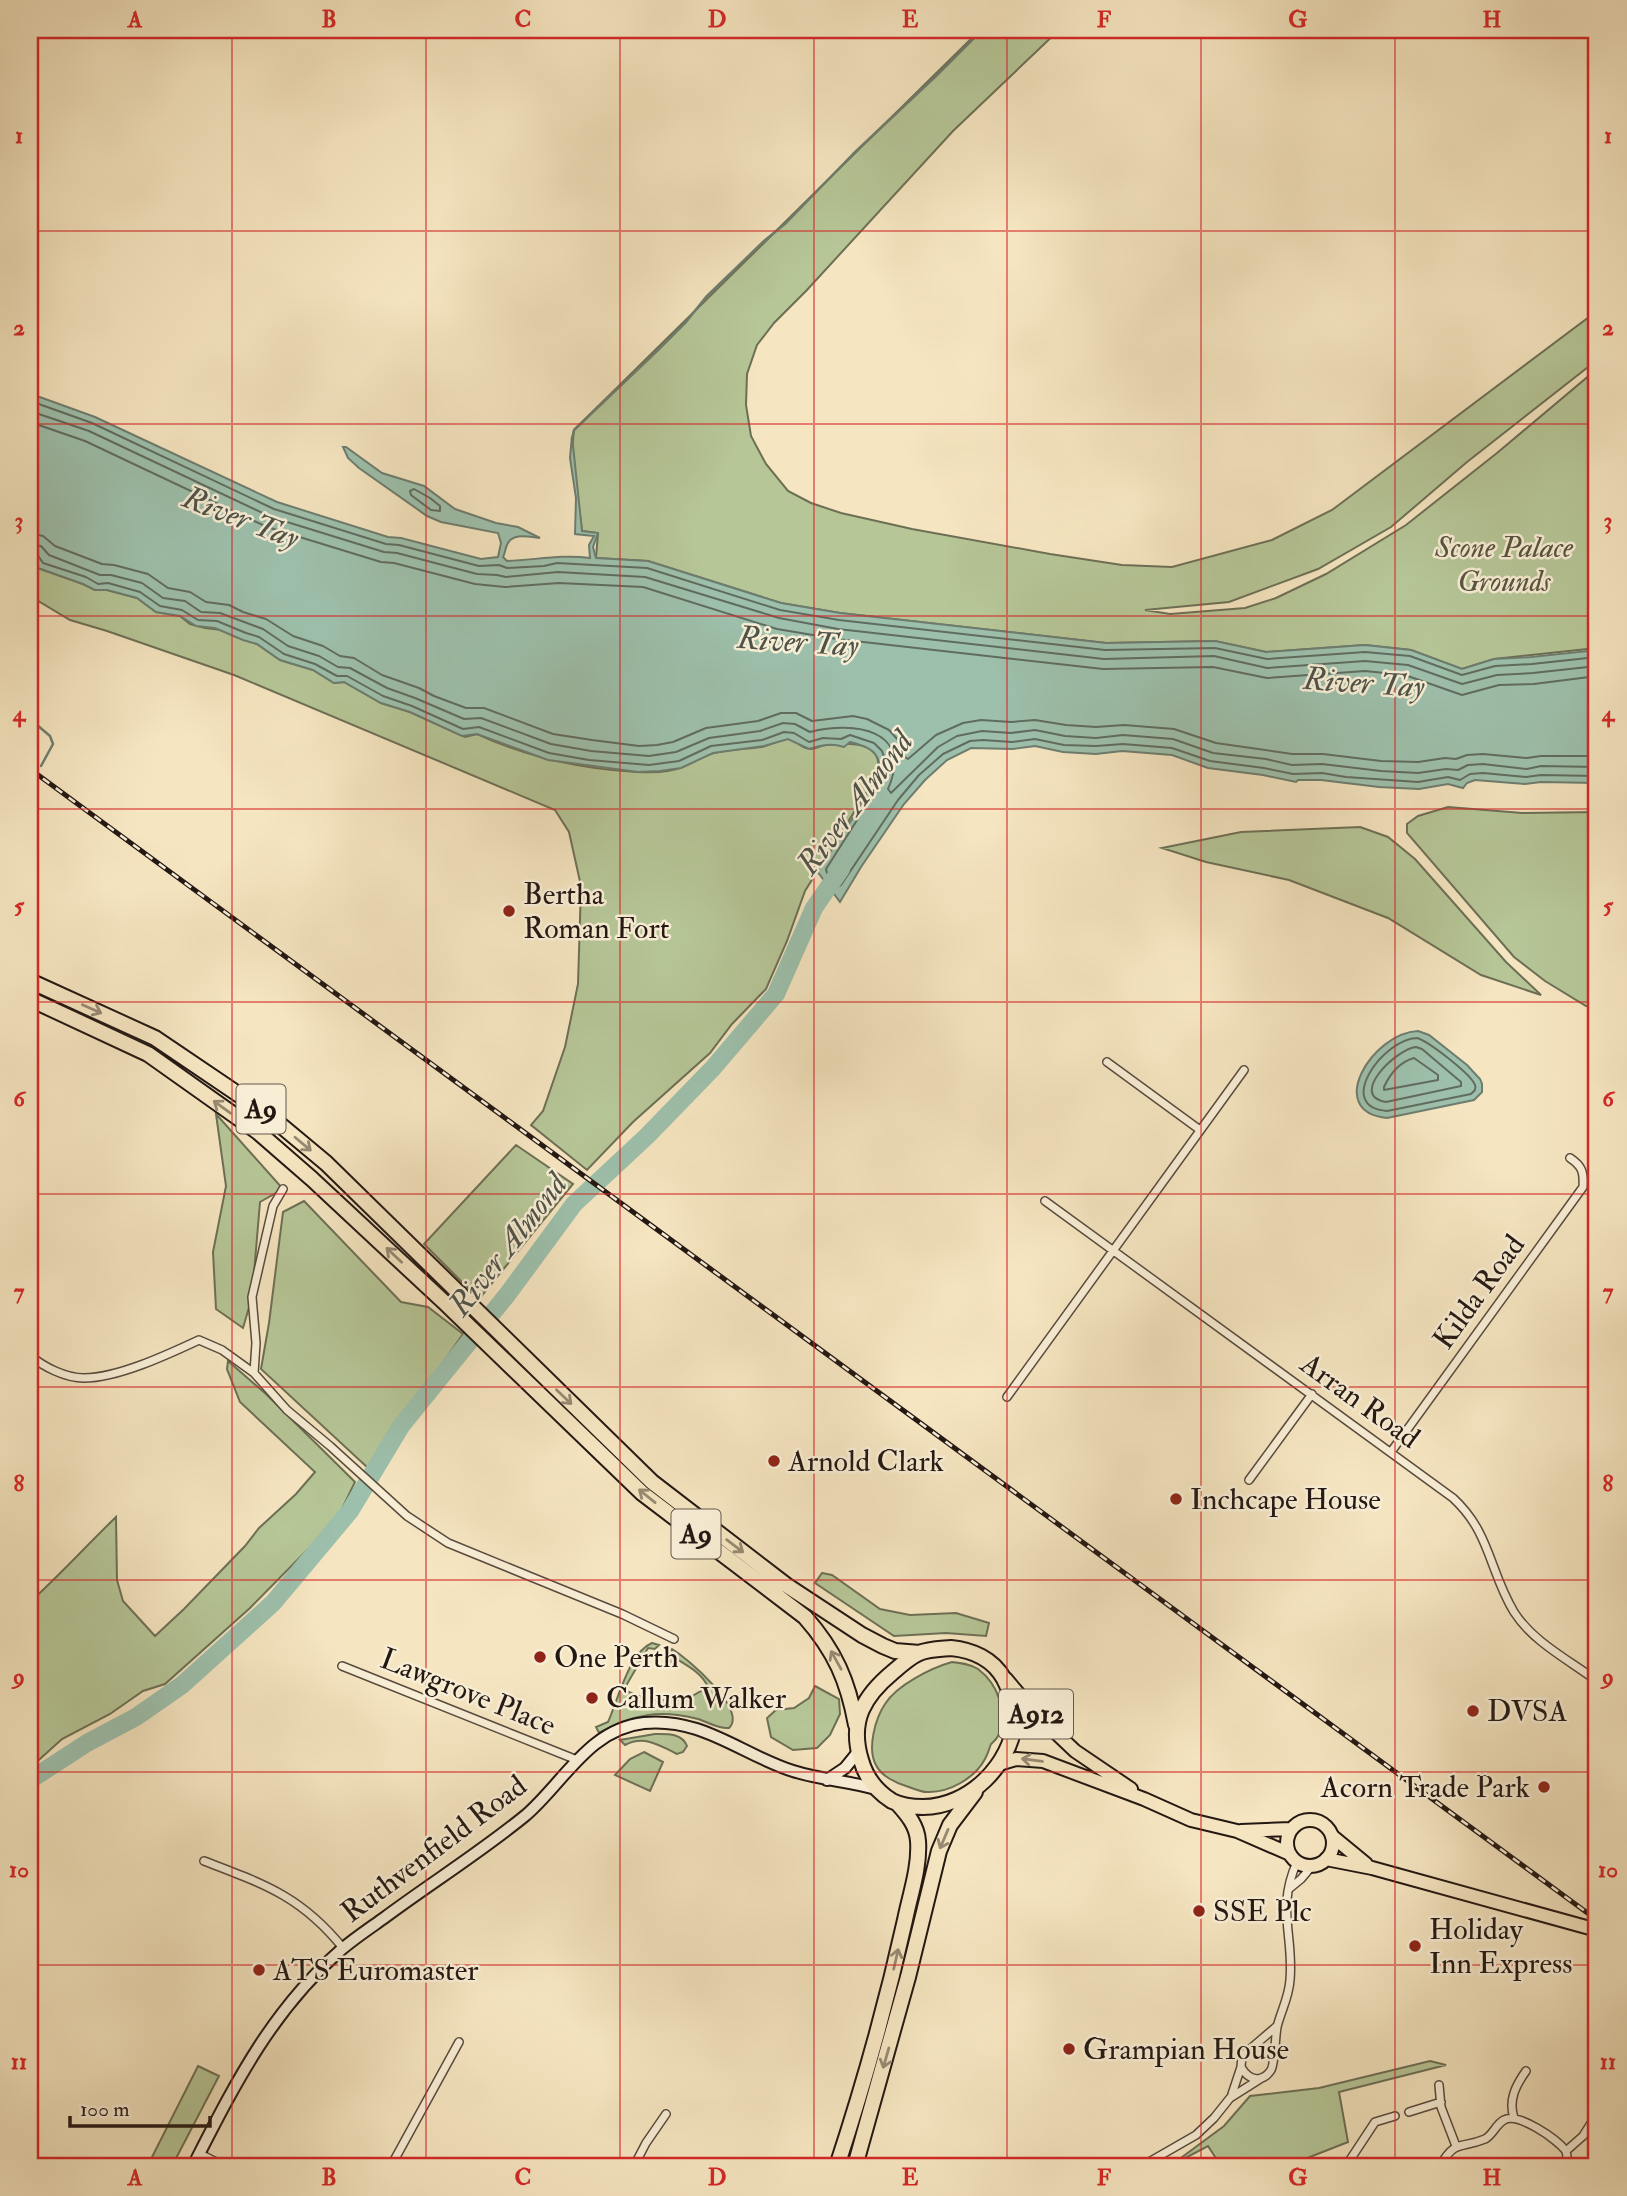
<svg xmlns="http://www.w3.org/2000/svg" width="1627" height="2196" viewBox="0 0 1627 2196" font-family="'IM FELL Double Pica',serif">
<style>
.green{fill:#b6c697;stroke:#6d6f55;stroke-width:2}
.water{fill:#9dc0ac;stroke:#6d7d6f;stroke-width:2}
.lines{fill:none;stroke-linecap:round;stroke-linejoin:round}
.shore{stroke:#606c60;stroke-width:2}
.stream{stroke:#6d7d6f;stroke-width:2.5}
.river{stroke:#9dc0ac;stroke-width:18}
.street-casing{stroke:#584b3e;stroke-width:10}
.secondary-casing{stroke:#241813;stroke-width:14}
.primary-casing{stroke:#241813;stroke-width:16}
.highway-casing{stroke:#241813;stroke-width:18}
.street{stroke:#f8eed6;stroke-width:7}
.secondary{stroke:#f8eed6;stroke-width:10}
.primary{stroke:#f5e5c0;stroke-width:12}
.highway{stroke:#f5e5c0;stroke-width:14}
.rail-casing{stroke:#241813;stroke-width:5}
.rail{stroke:#f8eed6;stroke-width:2.5;stroke-dasharray:8;stroke-linecap:butt}
.oneway{stroke:#978972}
.grid{fill:none;stroke:#d62828;stroke-width:2;stroke-opacity:0.55}
.poi-dot{fill:#8f2418;stroke:#f8eed6;stroke-width:2.5}
.labels{text-anchor:middle;dominant-baseline:central;stroke-width:5;stroke-linejoin:round;paint-order:stroke}
.shield{fill:#f8eed6;stroke:#64584e;stroke-width:2}
.shield-label{font-size:28px;font-weight:bold;fill:#241813}
.park-label{font-size:30px;font-style:italic;fill:#575541;stroke:#f8eed6}
.poi-label{font-size:30px;fill:#241813;stroke:#f8eed6;text-anchor:start}
.street-label{font-size:30px;fill:#241813;stroke:#f8eed6}
.water-label{font-size:32px;font-style:italic;fill:#4e5349;stroke:#f8eed6}
.neatline{fill:none;stroke:#d62828;stroke-width:2.5}
.grid-label{font-size:23px;text-anchor:middle;font-weight:bold;fill:#d62828}
</style>
<rect width="100%" height="100%" fill="#f5e5c0"/>
<filter id="stains"><feTurbulence type="fractalNoise" baseFrequency=".00286" numOctaves="4"/><feColorMatrix values="0 0 0 0 .2 0 0 0 0 .09 0 0 0 0 .02 0 0 0 .5 -.17"/></filter>
<radialGradient id="worn" r=".72"><stop offset=".6" stop-color="#630" stop-opacity="0"/><stop offset="1" stop-color="#630" stop-opacity=".3"/></radialGradient>
<path class="green" d="M980 30H1059L953 131 806 291 774 323 757 345 747 374 746 405 751 436 766 464 788 491 811 503 841 513 912 529 1050 554 1122 565 1172 567 1272 540 1332 510 1597 311V360L1467 462 1391 527 1318 569 1229 602 1145 610 1170 614 1245 608 1276 598 1326 574 1406 525 1497 453 1597 369V648L1494 659 1462 669 1411 650 1365 645 1266 652 1215 641 1106 643 840 613 781 603 648 561 596 558 598 533 582 531 572 451 574 430Z
M30 559 33 560 40 569 83 584 95 590H107L137 598 156 612 180 616 190 624 205 628 222 630 234 636 257 644 280 660 313 670 334 683 344 682 381 703 410 712 465 737 477 734C527 757 582 769 637 772 653 773 671 772 685 766 695 762 704 755 714 753 730 749 746 749 762 747 770 745 780 739 788 739 794 738 802 750 811 749 816 749 821 745 826 745 852 742 891 742 874 780L805 891 787 941 766 989 732 1024 710 1053 633 1122 587 1170 531 1125 543 1111 565 1047 578 984 581 886 569 832 555 810 234 675 107 631 70 620 30 596Z
M1448 807 1522 813 1597 812V1007L1586 1006 1545 981 1514 957 1407 833V824L1418 816Z
M1360 827 1388 837 1415 859 1506 962 1541 995 1481 975 1388 918 1289 880 1206 862 1162 848 1241 832Z
M216 1114 283 1189 260 1202 252 1297 243 1328 216 1309 213 1252 226 1186Z
M516 1145 573 1184 479 1299 424 1244Z
M304 1201 401 1302 428 1307 463 1334 368 1468 261 1369 269 1323 283 1212Z
M228 1361 266 1394 355 1482 339 1515 329 1528 250 1608 165 1684 143 1691 110 1714 62 1739 30 1768V1602C60 1575 87 1545 116 1517L117 1580 123 1601 155 1636 184 1609 245 1546 259 1528 296 1494 315 1472 240 1402 227 1369Z
M822 1573 832 1575 880 1609 910 1615 956 1613 989 1623 986 1636 946 1633 894 1636 815 1583Z
M652 1643 659 1645 655 1649 648 1648 627 1684 626 1691 650 1700H685L708 1687C702 1673 688 1666 675 1658L671 1662 666 1656 672 1649C687 1658 748 1710 729 1728 718 1729 708 1722 698 1719 659 1709 634 1714 599 1733L596 1727 608 1722C618 1700 629 1652 652 1643Z
M952 1662C961 1663 970 1664 978 1669 998 1684 1008 1712 998 1736 996 1740 994 1741 991 1744 989 1749 988 1754 985 1759 975 1778 949 1793 927 1792 920 1792 913 1788 906 1786 896 1783 881 1776 876 1765 867 1749 875 1719 885 1704 897 1685 931 1668 952 1662Z
M815 1686 839 1699 840 1714 830 1735 817 1748 793 1750 771 1737 767 1718 776 1710 794 1708 809 1698Z
M655 1734C668 1734 682 1733 687 1746L683 1752 677 1754C659 1745 644 1735 625 1745L620 1740Z
M644 1752 663 1762 650 1791 615 1775 630 1759Z
M1430 2061 1446 2065 1339 2092 1348 2142 1287 2166H1221L1208 2146 1170 2166 1224 2126 1250 2096 1319 2088Z
M198 2066 219 2076 172 2166H165L151 2159Z"/>
<path class="water" d="M30 396H37L95 417 277 502 388 537 401 538 481 559 498 557 501 543 498 533 441 522 427 516 359 468 348 458 343 447H346L382 473 424 486 455 509 496 523 518 527 540 538C529 537 512 532 507 545 505 549 505 554 503 557L507 561C535 560 563 554 590 558L589 545 594 536 575 534 576 498 570 458 572 436 582 531 598 533 593 547 596 558 648 561 781 603 840 613 1106 643 1215 641 1266 652 1365 645 1411 650 1462 669 1494 659 1531 657 1597 650V783L1541 782 1525 784 1475 780 1467 783 1463 788 1448 784 1419 789 1379 787 1321 780H1298L1296 782 1263 775 1208 768 1172 755 1122 751 1096 754 1063 752 1035 746 1013 749 971 748 947 760 925 780 904 804 861 867 840 902 817 871C829 853 881 781 879 763 877 749 862 745 850 742L844 747C831 743 822 745 809 749L788 739 764 746 713 753 681 768 660 771 638 772 548 760 477 734 462 736 410 712 381 703 344 682 334 683 313 670 280 660 257 644 243 640 215 628 196 626 180 616 156 612 137 598 107 590H95L83 584 38 568 33 560 30 559Z
M1418 1031 1429 1035 1467 1065 1480 1079 1482 1084V1092L1474 1100 1387 1118C1324 1112 1372 1033 1418 1031Z"/>
<g class="lines">
<path class="shore" d="M30 402 36 403 92 423 274 509 386 544 399 545 479 566 499 565 507 568 544 566 557 563 647 568 780 610 839 620 1105 650 1215 648 1267 659 1365 652 1410 656 1462 675 1495 666 1532 664 1597 657
M30 411 89 431 271 517 384 552 397 553 477 574 497 575 506 577 558 572 645 577 779 618 838 629 1104 659 1214 656 1267 668 1365 661 1408 665 1462 684 1497 675 1533 673 1597 666
M30 422 85 441 267 527 381 562 394 563 475 584 505 587 559 583 643 587 777 629 837 639 1103 669 1213 667 1267 678 1365 671 1405 675 1462 695 1499 685 1534 684 1597 676
M414 489 430 498 440 506V511L431 510 411 495 410 491Z
M30 533 43 536 55 546 102 564 114 565 148 574 168 588 190 592 206 602 229 605 243 612 266 619 293 636 323 646 340 656 354 658 382 675 419 688 434 696 466 708H484L553 734 592 740 639 746 657 745 673 742 706 728 758 721 781 713H796L812 721 853 716 867 719 889 730 898 740 905 757 908 759 936 735 963 723 981 720 1011 722 1035 720 1066 725 1096 727 1124 725 1174 729 1216 743 1292 754H1323L1381 761 1418 762 1445 758 1456 759 1467 755 1483 754 1527 758 1541 756H1597
M30 544 41 546 49 555 100 575H111L142 583 163 598 185 601 201 612 220 613 263 629 288 646 319 656 338 667 350 668 387 688 415 698 464 719 481 718 551 744 591 751 649 756 676 752 709 738 760 731 783 723 795 724 810 732C854 721 914 729 888 789L891 793 938 747 957 736 982 731 1011 733 1035 730 1065 736 1096 738 1123 735 1173 739 1213 753 1266 759 1292 765 1322 764 1381 771 1418 773 1446 769 1458 770 1468 765 1483 764 1527 769 1541 766 1597 767
M30 553 37 554 43 563 86 577 98 584 108 583 140 592 160 606 182 610 198 620 217 621 246 633 259 637 284 654 315 664 337 676H347L383 696 412 706 463 729 479 727 549 753 589 760 649 765 679 761 711 746 762 740 784 732 794 733 809 742 823 738 841 739 850 735 874 743 882 751 886 763 885 774 880 784 826 869 827 873 838 887 841 885 898 800 919 775 943 754 970 741 983 740 1012 742 1035 739 1064 745 1096 746 1123 744 1172 748 1210 761 1264 768 1293 774 1322 773 1346 777 1418 782 1448 777 1460 780 1470 774 1483 773 1526 777 1541 775 1597 776
M1417 1038C1428 1041 1471 1074 1475 1085 1476 1086 1475 1088 1475 1090L1471 1094 1387 1111C1334 1107 1383 1039 1417 1038Z
M1416 1047 1422 1049 1461 1082V1086L1386 1102C1348 1096 1396 1049 1416 1047Z
M1414 1058 1438 1075V1080L1384 1090V1087C1390 1074 1400 1062 1414 1058Z"/>
<path class="stream" d="M572 439 574 430 658 350 686 322 706 297 764 241 786 223 853 154 936 76 982 30
M30 719 50 736 53 744 41 766"/>
<path class="river" d="M30 1780 87 1743 136 1717 182 1685 273 1603 350 1511 401 1426 507 1295 574 1204 647 1136 713 1068 776 994 814 908 841 869"/>
<defs>
<path id="street" d="M1107 1062 1200 1130
M283 1189 273 1206 252 1297 256 1343 254 1373 287 1410 330 1446 407 1516 448 1543 622 1614 674 1639
M1045 1201 1453 1498C1491 1533 1489 1571 1514 1612 1533 1642 1569 1660 1597 1681
M30 1355C43 1367 66 1378 84 1378 118 1378 169 1354 199 1340L222 1350 254 1373
M1007 1397 1244 1070
M1391 1452 1583 1187C1584 1172 1582 1166 1570 1158
M1249 1480 1312 1394
M342 1666 577 1760
M204 1861C264 1884 301 1896 343 1948
M1290 1888 1301 1879 1312 1866
M1277 2026 1242 2056 1241 2067C1245 2074 1250 2079 1258 2079 1263 2078 1268 2075 1271 2070 1275 2063 1275 2038 1277 2027 1281 2011 1289 1997 1290 1980 1294 1936 1276 1908 1297 1862
M1439 2085 1441 2107 1456 2146
M1232 2094 1241 2067
M1409 2112 1441 2102
M1514 2118C1508 2100 1516 2085 1526 2071
M1566 2151 1583 2136 1597 2114
M200 2154 224 2166
M391 2166 459 2042
M634 2166 646 2143 666 2114
M1142 2166 1196 2135 1214 2118 1230 2098 1260 2079
M1346 2166 1375 2122 1395 2116
M1440 2166C1455 2139 1461 2149 1485 2139 1493 2135 1496 2124 1504 2120 1518 2112 1557 2139 1566 2151
M1565 2166 1567 2156 1566 2151"/>
<path id="secondary" d="M827 1780 845 1768 858 1752
M193 2166C235 2084 271 2011 342 1949 355 1938 370 1928 384 1918 431 1883 481 1852 526 1815 564 1782 589 1729 644 1723 702 1717 742 1755 793 1771 821 1780 849 1781 876 1789"/>
<path id="primary" d="M1006 1679 1034 1712 1075 1751 1131 1789
M999 1764 1016 1759 1043 1761 1144 1799 1191 1820 1237 1831 1290 1854
M1287 1843a23 23 0 1 1 46 0a23 23 0 1 1-46 0Z
M1241 1831 1291 1829
M1332 1836 1366 1864
M1326 1859 1372 1868 1597 1930"/>
<path id="highway" d="M30 981 155 1038 266 1113 326 1163 652 1482 786 1585 862 1635 883 1646 895 1651 920 1653
M30 999 148 1054 258 1132 312 1179 444 1302 642 1493 805 1617C835 1651 848 1681 856 1725
M951 1648C972 1650 993 1659 1004 1679 1010 1691 1016 1704 1015 1719 1012 1764 969 1807 923 1807 912 1807 902 1806 892 1801 876 1791 866 1778 861 1760 849 1721 864 1696 893 1672 901 1665 910 1657 919 1653 929 1649 940 1649 951 1648Z
M837 2166C863 2087 887 2001 905 1920 910 1895 920 1867 918 1841 917 1826 908 1815 898 1804
M855 2166 908 1977 939 1851 950 1825 975 1792"/>
</defs>
<use href="#street" class="street-casing"/>
<use href="#secondary" class="secondary-casing"/>
<use href="#primary" class="primary-casing"/>
<use href="#highway" class="highway-casing"/>
<use href="#street" class="street"/>
<use href="#secondary" class="secondary"/>
<use href="#primary" class="primary"/>
<use href="#highway" class="highway"/>
<defs>
<path id="rail" d="M30 769 1597 1920"/>
</defs>
<use href="#rail" class="rail-casing"/>
<use href="#rail" class="rail"/>
</g>
<defs><path id="oneway-shaft" d="M-6 0H5M1.5-3L5.5 0L1.5 3" fill="none" stroke-width="1.6" stroke-linecap="round" stroke-linejoin="round" transform="scale(1.75)"/></defs>
<g class="oneway">
<use href="#oneway-shaft" transform="translate(92 1009) rotate(24)"/>
<use href="#oneway-shaft" transform="translate(222 1107) rotate(-144)"/>
<use href="#oneway-shaft" transform="translate(303 1144) rotate(40)"/>
<use href="#oneway-shaft" transform="translate(394 1255) rotate(-137)"/>
<use href="#oneway-shaft" transform="translate(564 1397) rotate(44)"/>
<use href="#oneway-shaft" transform="translate(647 1496) rotate(-141)"/>
<use href="#oneway-shaft" transform="translate(735 1546) rotate(37)"/>
<use href="#oneway-shaft" transform="translate(836 1660) rotate(-119)"/>
<use href="#oneway-shaft" transform="translate(1032 1760) rotate(-172)"/>
<use href="#oneway-shaft" transform="translate(944 1839) rotate(113)"/>
<use href="#oneway-shaft" transform="translate(896 1959) rotate(-77)"/>
<use href="#oneway-shaft" transform="translate(886 2058) rotate(106)"/>
</g>
<path class="grid" d="M232 30V2166M426 30V2166M620 30V2166M814 30V2166M1007 30V2166M1201 30V2166M1395 30V2166M30 231H1597M30 424H1597M30 616H1597M30 809H1597M30 1002H1597M30 1194H1597M30 1387H1597M30 1580H1597M30 1772H1597M30 1965H1597"/>
<g class="poi-dot">
<circle cx="509" cy="911" r="7"/>
<circle cx="774" cy="1461" r="7"/>
<circle cx="1176" cy="1499" r="7"/>
<circle cx="540" cy="1657" r="7"/>
<circle cx="592" cy="1698" r="7"/>
<circle cx="1473" cy="1711" r="7"/>
<circle cx="1544" cy="1787" r="7"/>
<circle cx="1199" cy="1911" r="7"/>
<circle cx="1415" cy="1946" r="7"/>
<circle cx="259" cy="1970" r="7"/>
<circle cx="1069" cy="2049" r="7"/>
</g>
<g class="labels">
<g class="shield">
<rect x="236.5" y="1084.5" width="49" height="49" rx="5"/>
<rect x="671.5" y="1509.5" width="49" height="49" rx="5"/>
<rect x="999" y="1689.5" width="74" height="49" rx="5"/>
</g>
<g class="shield-label">
<text x="261" y="1109">A9</text>
<text x="696" y="1534">A9</text>
<text x="1036" y="1714">A912</text>
</g>
<g class="park-label">
<text x="1504" y="547">Scone Palace<tspan x="1504" dy="34">Grounds</tspan></text>
</g>
<g class="poi-label">
<text x="523" y="894">Bertha<tspan x="523" dy="34">Roman Fort</tspan></text>
<text x="788" y="1461">Arnold Clark</text>
<text x="1190" y="1499">Inchcape House</text>
<text x="554" y="1657">One Perth</text>
<text x="606" y="1698">Callum Walker</text>
<text x="1487" y="1711">DVSA</text>
<text x="1530" y="1787" text-anchor="end">Acorn Trade Park</text>
<text x="1213" y="1911">SSE Plc</text>
<text x="1429" y="1929">Holiday<tspan x="1429" dy="34">Inn Express</tspan></text>
<text x="273" y="1970">ATS Euromaster</text>
<text x="1083" y="2049">Grampian House</text>
</g>
<g class="street-label">
<text transform="translate(1479 1292) rotate(-54)">Kilda Road</text>
<text transform="translate(1360 1401) rotate(36)">Arran Road</text>
<text transform="translate(468 1692) rotate(22)">Lawgrove Place</text>
<text transform="translate(434 1849) rotate(-37)">Ruthvenfield Road</text>
</g>
<g class="water-label">
<text transform="translate(241 518) rotate(21)">River Tay</text>
<text transform="translate(798 642) rotate(4)">River Tay</text>
<text transform="translate(1364 683) rotate(4)">River Tay</text>
<text transform="translate(855 803) rotate(-53)">River Almond</text>
<text transform="translate(508 1245) rotate(-52)">River Almond</text>
</g>
</g>
<rect width="1627" height="2196" fill="none" stroke="#f5e5c0" stroke-width="77"/>
<path d="M70 2116v10h140v-10" fill="none" stroke="#241813" stroke-width="3.5"/>
<text x="80" y="2116" font-size="21" fill="#241813" stroke="#f8eed6" stroke-width="5" paint-order="stroke">100 m</text>
<rect x="38" y="38" width="1550" height="2120" class="neatline"/>
<g class="grid-label">
<text x="135" y="27">A</text>
<text x="329" y="27">B</text>
<text x="523" y="27">C</text>
<text x="717" y="27">D</text>
<text x="910" y="27">E</text>
<text x="1104" y="27">F</text>
<text x="1298" y="27">G</text>
<text x="1492" y="27">H</text>
<text x="19" y="143">1</text>
<text x="1608" y="143">1</text>
<text x="19" y="335">2</text>
<text x="1608" y="335">2</text>
<text x="19" y="528">3</text>
<text x="1608" y="528">3</text>
<text x="19" y="721">4</text>
<text x="1608" y="721">4</text>
<text x="19" y="913">5</text>
<text x="1608" y="913">5</text>
<text x="19" y="1106">6</text>
<text x="1608" y="1106">6</text>
<text x="19" y="1299">7</text>
<text x="1608" y="1299">7</text>
<text x="19" y="1491">8</text>
<text x="1608" y="1491">8</text>
<text x="19" y="1684">9</text>
<text x="1608" y="1684">9</text>
<text x="19" y="1877">10</text>
<text x="1608" y="1877">10</text>
<text x="19" y="2069">11</text>
<text x="1608" y="2069">11</text>
<text x="135" y="2185">A</text>
<text x="329" y="2185">B</text>
<text x="523" y="2185">C</text>
<text x="717" y="2185">D</text>
<text x="910" y="2185">E</text>
<text x="1104" y="2185">F</text>
<text x="1298" y="2185">G</text>
<text x="1492" y="2185">H</text>
</g>
<rect width="100%" height="100%" filter="url(#stains)"/>
<rect width="100%" height="100%" fill="url(#worn)"/>
</svg>
